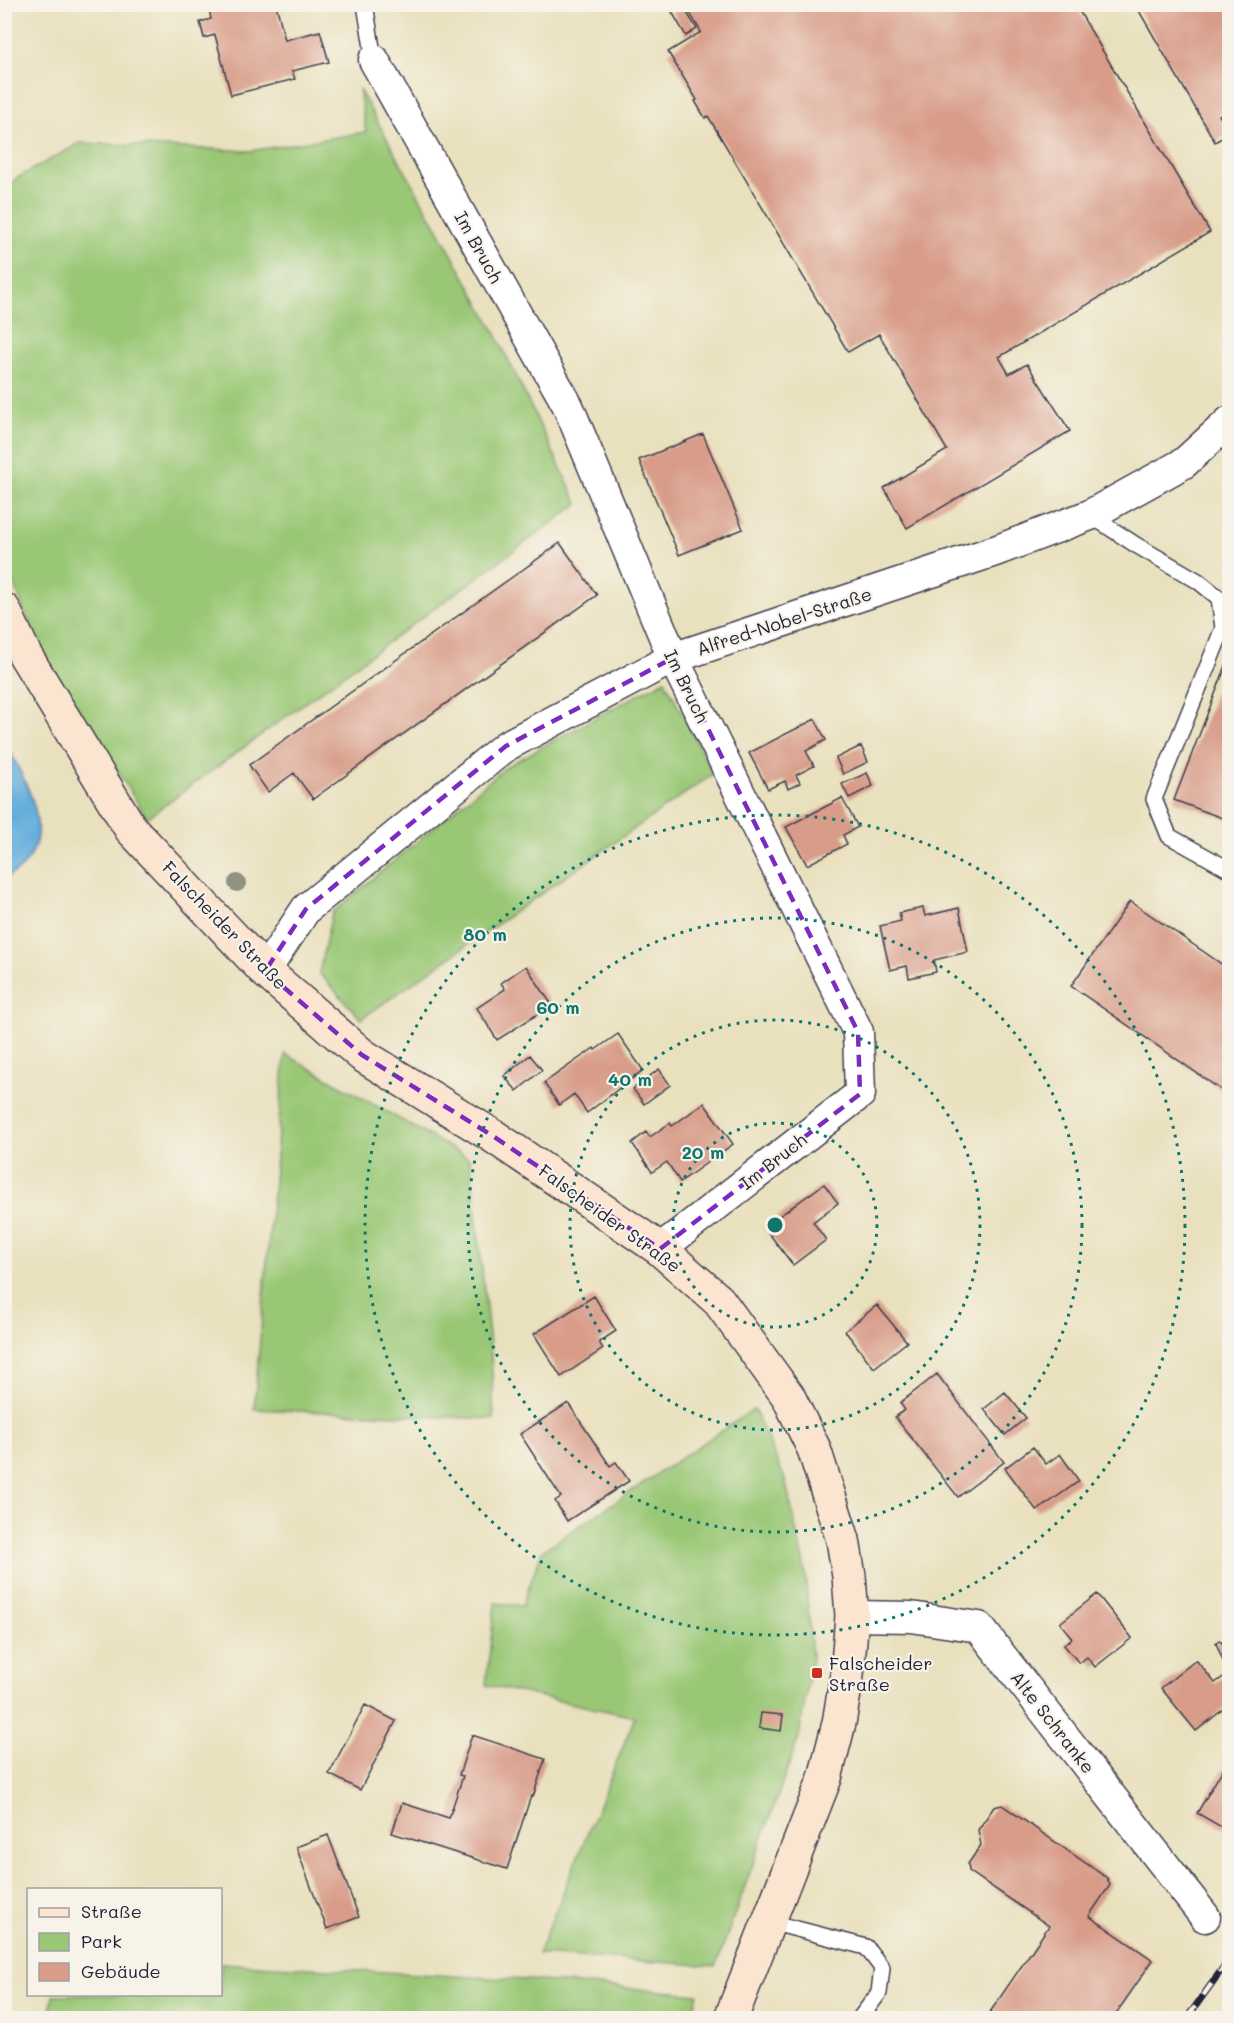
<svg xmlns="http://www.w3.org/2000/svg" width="1234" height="2023" viewBox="0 0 1234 2023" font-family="Mali,sans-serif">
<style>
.green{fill:#99c775;stroke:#5e7458;stroke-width:1.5}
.water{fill:#64afdc;stroke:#43688c;stroke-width:1.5}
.building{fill:#d89c89}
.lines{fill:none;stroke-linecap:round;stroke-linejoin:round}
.lane-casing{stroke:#403e4e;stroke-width:18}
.street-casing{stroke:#403e4e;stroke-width:33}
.secondary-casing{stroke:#403e4e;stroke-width:36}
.lane{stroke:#fff;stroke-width:15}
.street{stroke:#fff;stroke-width:30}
.secondary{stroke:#fce5d0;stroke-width:33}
.rail-casing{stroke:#22223b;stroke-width:7}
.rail{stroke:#f7f3e8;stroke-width:4.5;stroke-dasharray:14;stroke-linecap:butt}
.tree{fill:#8f937f}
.marked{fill:none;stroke:#7b2cbf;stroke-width:4.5;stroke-dasharray:12 8;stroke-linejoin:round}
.ring{fill:none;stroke:#0f766e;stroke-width:3;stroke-dasharray:3 6}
.poi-dot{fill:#c8321e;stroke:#f7f3e8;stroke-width:2}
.labels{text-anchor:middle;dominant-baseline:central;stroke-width:4.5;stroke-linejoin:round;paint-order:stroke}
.street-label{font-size:18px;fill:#22223b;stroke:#f7f3e8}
.poi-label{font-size:18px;fill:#22223b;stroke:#f7f3e8;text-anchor:start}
.centre{fill:#0f766e;stroke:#f7f3e8;stroke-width:3}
.ring-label{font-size:18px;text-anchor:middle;font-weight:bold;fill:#0f766e;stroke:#f7f3e8;stroke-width:4.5;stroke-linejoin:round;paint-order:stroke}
</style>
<rect width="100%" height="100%" fill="#f7f3e8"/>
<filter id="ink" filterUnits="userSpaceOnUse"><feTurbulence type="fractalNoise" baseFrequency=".0167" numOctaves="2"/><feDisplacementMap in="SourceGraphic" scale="12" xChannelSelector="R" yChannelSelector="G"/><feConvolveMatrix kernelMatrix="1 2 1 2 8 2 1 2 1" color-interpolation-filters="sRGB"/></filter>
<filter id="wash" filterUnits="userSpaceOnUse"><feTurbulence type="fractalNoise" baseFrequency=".008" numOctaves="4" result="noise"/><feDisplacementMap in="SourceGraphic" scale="24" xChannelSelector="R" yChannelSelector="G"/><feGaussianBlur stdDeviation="1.35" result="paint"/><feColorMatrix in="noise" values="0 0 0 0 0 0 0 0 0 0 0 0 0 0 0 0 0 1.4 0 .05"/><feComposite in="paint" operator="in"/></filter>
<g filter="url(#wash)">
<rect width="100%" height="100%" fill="#e9e0bd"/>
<path class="green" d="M359 89 491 324 578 504 147 818 39 647 5 562V190L17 178 80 143 251 151 366 132Z
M665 680 713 774 361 1019 319 973 332 913 507 766Z
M285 1054 470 1159 491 1354 494 1419 254 1409Z
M754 1409 785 1479 805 1570 812 1658 799 1737 716 1966 538 1954 635 1717 486 1685 495 1603 522 1606 542 1551Z
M221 1963 528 1980 698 1994 691 2018H49L53 1995 220 1994Z"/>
<path class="water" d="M4 739C21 776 57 827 24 865 20 871 11 874 5 878Z"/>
<g id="blocks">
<path class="building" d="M208 4H276L285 40 320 31 329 62 292 71 295 79 231 95 215 35 204 38 200 22 211 19Z
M685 4H1075L1210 232 999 357 1009 374 1027 364 1070 431 907 528 884 488 947 450 879 334 848 352 708 116 705 118 695 101 697 100 668 52 701 32Z
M1135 4H1230V110L1219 115 1224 124 1230 121V133L1215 142Z
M683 6 697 29 686 36 672 12Z
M703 434 743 529 679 555 639 460Z
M560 543 597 595 313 799 294 773 268 792 249 765Z
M1229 658H1230V821L1174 800Z
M815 719 826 740 806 751 814 766 796 775 800 783 788 789 785 781 768 789 749 753Z
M861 746 868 762 843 774 836 758Z
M867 773 873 786 849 798 842 784Z
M842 798 858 827 843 835 847 844 807 865 786 827Z
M1130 901 1230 970V1096L1071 986Z
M923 908 925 916 959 908 968 952 934 960 936 972 909 978 907 966 890 970 880 926 901 921 899 913Z
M526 966 552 1005 497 1040 477 1008 505 989 501 983Z
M618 1034 643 1070 587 1113 574 1094 559 1105 544 1083 594 1048 595 1050Z
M530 1055 542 1070 517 1091 504 1076Z
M659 1069 670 1085 644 1104 633 1089Z
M704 1103 733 1144 680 1182 667 1162 652 1172 632 1143 646 1132 650 1137 670 1123 672 1126Z
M824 1184 838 1203 813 1222 826 1240 793 1265 764 1227Z
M594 1296 616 1331 599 1342 603 1349 561 1377 534 1334Z
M877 1305 907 1342 874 1368 845 1331Z
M937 1374 1004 1462 958 1497 895 1417 905 1410 900 1403Z
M1005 1392 1026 1418 1005 1435 984 1409Z
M568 1403 610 1466 616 1462 629 1481 567 1521 555 1501 561 1497 520 1434Z
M1033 1447 1046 1464 1060 1454 1079 1481 1037 1511 1005 1468Z
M1097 1594 1132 1638 1095 1667 1087 1657 1079 1663 1064 1645 1072 1638 1060 1623Z
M1230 1637V1659L1224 1663 1216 1643 1219 1640 1222 1643Z
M1196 1660 1215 1683 1230 1672V1704L1196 1731 1161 1688Z
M365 1705 396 1721 360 1790 329 1774Z
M761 1713 783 1715 781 1731 759 1728Z
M472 1735 545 1759 533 1797 531 1796 507 1869 392 1833 402 1803 449 1818 463 1776 459 1775Z
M1223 1769 1230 1773V1832L1197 1813Z
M1002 1805 1107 1878 1110 1885 1089 1916 1153 1960 1113 2018H986L1049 1926 969 1871 968 1864 981 1845 978 1830 994 1807Z
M328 1835 359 1917 327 1929 296 1847Z"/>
</g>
</g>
<g filter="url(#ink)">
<use href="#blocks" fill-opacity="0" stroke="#403e4e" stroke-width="1.5"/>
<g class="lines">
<defs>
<path id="lane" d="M365 4 374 60
M1090 515 1136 545 1198 581 1219 598 1223 628 1154 799 1169 836 1230 870
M770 1922 866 1947 882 1968 879 1993 860 2018"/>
<path id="street" d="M374 60 568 406 673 658 858 1032 860 1094 660 1249
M265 971 306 909 506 746 673 658 995 551 1090 515 1184 463 1230 421
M852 1616 911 1617 979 1627 1205 1917"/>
<path id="secondary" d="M4 610 25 655 131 829 265 971 362 1055 493 1136 660 1249 719 1301 788 1396 814 1449 843 1540 849 1576 852 1616 847 1675 839 1723 825 1778 731 2018"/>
</defs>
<use href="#lane" class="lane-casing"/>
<use href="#street" class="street-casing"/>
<use href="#secondary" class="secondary-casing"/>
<use href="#lane" class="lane"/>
<use href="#street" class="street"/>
<use href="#secondary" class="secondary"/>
<defs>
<path id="rail" d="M1187 2018 1230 1958"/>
</defs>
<use href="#rail" class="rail-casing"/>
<use href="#rail" class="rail"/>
</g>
<circle class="tree" cx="237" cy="883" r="9"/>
</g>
<path class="marked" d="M673 658 858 1032 860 1094 660 1249 493 1136 362 1055 265 971 306 909 506 746Z"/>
<g class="ring">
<circle cx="775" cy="1225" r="102"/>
<circle cx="775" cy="1225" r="205"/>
<circle cx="775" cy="1225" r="307"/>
<circle cx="775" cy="1225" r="410"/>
</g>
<rect class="poi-dot" x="811" y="1667" width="12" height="12" rx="3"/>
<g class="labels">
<g class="street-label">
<text transform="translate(479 247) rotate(61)">Im Bruch</text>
<text transform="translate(784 621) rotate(-18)">Alfred-Nobel-Straße</text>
<text transform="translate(687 686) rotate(64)">Im Bruch</text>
<text transform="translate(225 925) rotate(46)">Falscheider Straße</text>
<text transform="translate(773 1161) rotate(-38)">Im Bruch</text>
<text transform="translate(610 1218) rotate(36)">Falscheider Straße</text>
<text transform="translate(1053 1722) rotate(52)">Alte Schranke</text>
</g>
<g class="poi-label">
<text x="829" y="1663">Falscheider<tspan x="829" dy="21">Straße</tspan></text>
</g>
</g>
<circle cx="775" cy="1225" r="9" class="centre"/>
<g class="ring-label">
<text x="485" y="941">80 m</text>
<text x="558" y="1014">60 m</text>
<text x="630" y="1086">40 m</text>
<text x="703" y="1159">20 m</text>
</g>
<rect width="1234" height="2023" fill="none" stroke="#f7f3e8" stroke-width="24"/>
<rect x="27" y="1888" width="195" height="108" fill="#f7f3e8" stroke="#a29fa3" stroke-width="1.5"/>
<rect x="39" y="1908" width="30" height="9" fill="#fce5d0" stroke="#a29fa3" stroke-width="1.5"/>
<text x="81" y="1918" font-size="18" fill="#22223b">Straße</text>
<rect x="39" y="1933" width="30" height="18" fill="#99c775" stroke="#a29fa3" stroke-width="1.5"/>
<text x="81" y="1948" font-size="18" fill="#22223b">Park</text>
<rect x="39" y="1963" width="30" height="18" fill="#d89c89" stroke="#a29fa3" stroke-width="1.5"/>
<text x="81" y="1978" font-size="18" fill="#22223b">Gebäude</text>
</svg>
